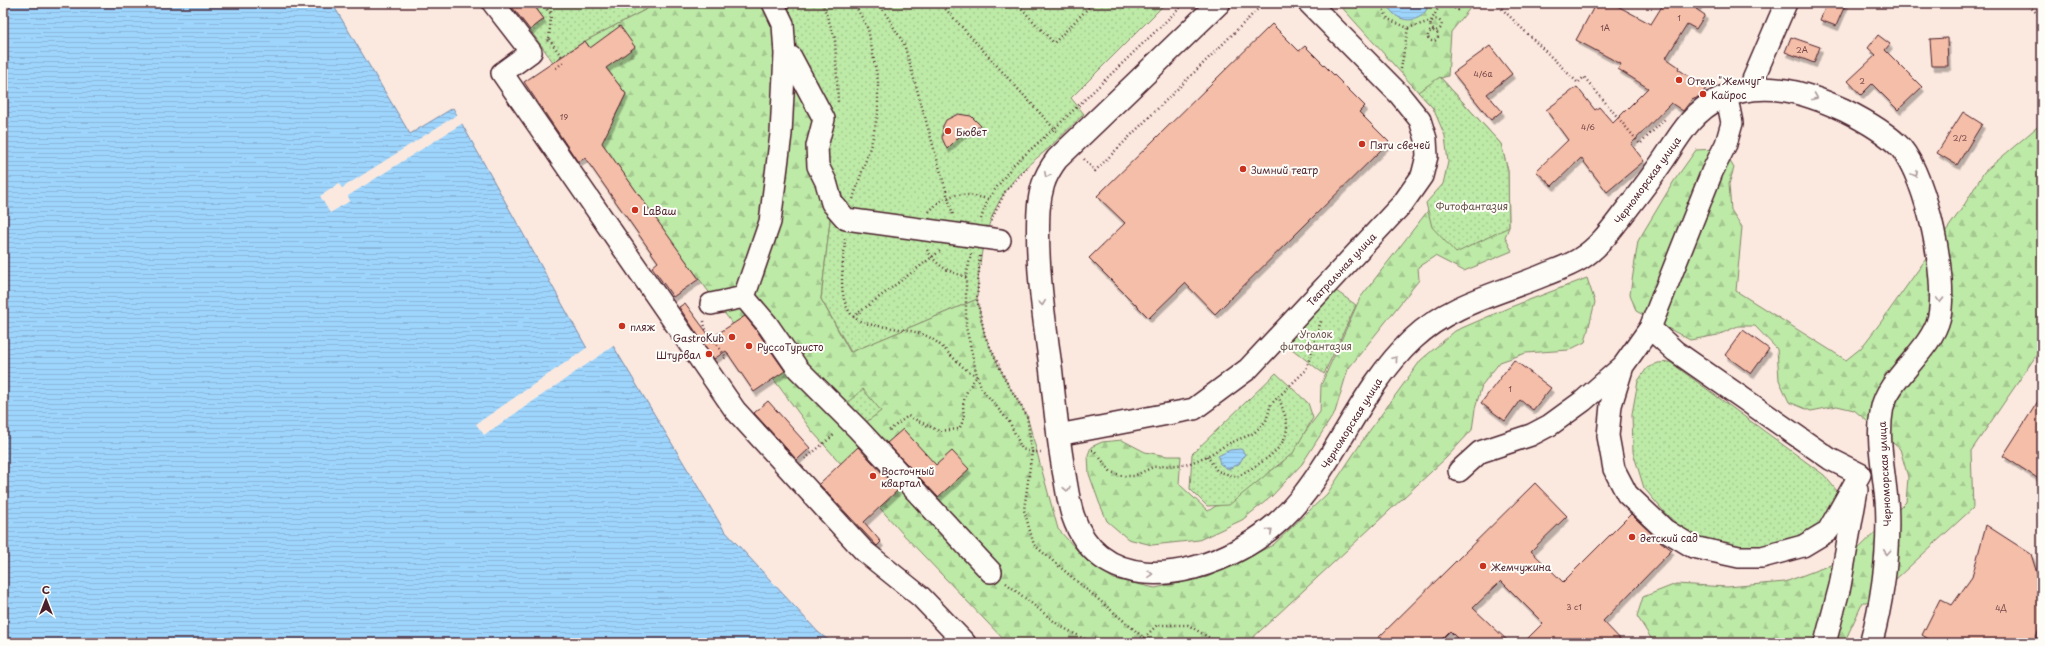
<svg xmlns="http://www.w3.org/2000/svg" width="2045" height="646" viewBox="0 0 2045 646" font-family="'Playpen Sans',sans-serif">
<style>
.forest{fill:url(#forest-firs);stroke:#848469}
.park{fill:url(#park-dots);stroke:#848469}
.water{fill:url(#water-rules);stroke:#7c8ca9}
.pier{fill:#fbe9df}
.building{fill:#f5bea8;stroke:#4a1f2b;filter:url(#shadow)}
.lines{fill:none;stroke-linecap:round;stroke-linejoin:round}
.minor-casing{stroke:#4a1f2b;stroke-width:24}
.major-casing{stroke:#4a1f2b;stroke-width:25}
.path{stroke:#4a1f2b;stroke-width:2.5;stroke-dasharray:1 3;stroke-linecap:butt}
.minor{stroke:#fdfcf7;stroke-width:21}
.major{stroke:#fdfcf7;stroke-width:22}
.oneway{stroke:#ac999b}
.poi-dot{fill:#c8321e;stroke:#fdfcf7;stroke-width:1.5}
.labels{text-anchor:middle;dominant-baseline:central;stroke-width:4;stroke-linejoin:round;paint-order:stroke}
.number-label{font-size:8px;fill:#75474a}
.poi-label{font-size:10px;fill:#4a1f2b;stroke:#fdfcf7;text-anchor:start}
.street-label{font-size:10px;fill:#4a1f2b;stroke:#fdfcf7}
.park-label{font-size:10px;fill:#67524a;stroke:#fdfcf7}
</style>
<defs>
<pattern id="forest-firs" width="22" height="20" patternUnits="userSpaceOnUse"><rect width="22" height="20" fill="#bdeaa7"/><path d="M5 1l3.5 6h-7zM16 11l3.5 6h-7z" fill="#a4c890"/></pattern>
<pattern id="park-dots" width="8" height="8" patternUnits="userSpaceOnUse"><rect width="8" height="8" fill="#bdeaa7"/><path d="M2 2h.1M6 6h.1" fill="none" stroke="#a4c890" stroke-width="1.8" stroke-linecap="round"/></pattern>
<pattern id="water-rules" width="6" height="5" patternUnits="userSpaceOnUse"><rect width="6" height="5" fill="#9ed5fd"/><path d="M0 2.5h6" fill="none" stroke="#8ab6d9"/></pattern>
<filter id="shadow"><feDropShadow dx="2.5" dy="4.5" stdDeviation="0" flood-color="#0004"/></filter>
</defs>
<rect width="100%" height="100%" fill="#fbe9df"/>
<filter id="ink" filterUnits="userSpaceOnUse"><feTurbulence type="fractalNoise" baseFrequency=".025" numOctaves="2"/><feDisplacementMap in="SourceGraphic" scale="8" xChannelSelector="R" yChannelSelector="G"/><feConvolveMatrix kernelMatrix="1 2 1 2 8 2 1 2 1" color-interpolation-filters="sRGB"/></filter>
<g filter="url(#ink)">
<path class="forest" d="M658 3H776L824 119 832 203 821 299 850 352 977 299 985 336 1006 381 1027 416 1058 529 1086 560 1114 579 1155 588 1207 577 1273 545 1327 494 1365 437 1421 360 1455 331 1508 308 1587 278 1595 302 1585 342 1569 350 1526 353 1500 362 1482 385 1475 409 1472 430 1446 458 1247 643H1007L902 533 812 431 677 249 596 135 612 123 626 94 585 41Z
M1338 3H1474L1451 32 1448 76 1441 78 1501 144 1508 171 1509 227 1505 237 1512 251 1464 271 1435 256 1418 267 1419 280 1348 369 1335 412 1302 464 1271 497 1242 520 1199 540 1152 545 1128 539 1107 521 1099 502 1089 474 1088 455 1091 447 1102 442 1122 440 1145 452 1167 456H1181L1179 484 1208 511 1281 464 1320 412 1321 385 1360 298 1451 181 1452 148 1440 116Z
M2042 123V347L1971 451 1973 508 1871 602H1863L1844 643H1654L1637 616 1643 597 1676 584 1727 587 1785 582 1849 558 1906 502 1908 477 1900 449 1854 410 1837 406 1811 411 1789 402 1779 380 1777 349 1755 326H1738L1718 335 1690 340 1636 311 1630 294 1638 241 1674 181 1696 150 1717 149 1728 158 1734 168 1729 184 1731 210 1742 227 1736 291 1846 360 1861 348 1881 322 1963 207 1984 172Z"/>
<path class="park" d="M532 3H658L585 41 553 62 530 30 544 19Z
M776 3H1166L1071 98 1084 114C1072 125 1061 137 1049 148 1040 156 1031 162 1023 170 987 206 979 251 977 299L851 352 821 299 832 203 824 119Z
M1440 77 1501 144 1508 171 1509 227 1456 253 1432 227 1426 203 1443 184 1448 162 1445 136 1433 108 1418 92Z
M1332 288 1356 305 1324 374 1283 342Z
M1670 362 1824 475 1837 491 1834 507 1822 531 1759 551 1690 536 1665 513 1644 488 1633 452 1632 414 1638 381 1647 368 1658 363Z
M1276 373 1308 403 1313 418 1293 453 1229 505 1207 506 1190 489 1192 454Z
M863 389 881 411 865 423 848 402Z"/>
<path class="water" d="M3 3H332L410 134 453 108 589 352 609 339 724 530 818 632 832 643H3Z
M1387 3H1429C1424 26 1394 25 1387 3Z
M1241 449 1245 454 1239 464 1228 469 1220 464 1218 456 1230 450Z"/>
<path class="pier" d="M458 114 463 123 348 196 350 201 330 213 320 196 339 184 342 188Z
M608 337 611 338 615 345 484 435 476 424 588 347 589 350Z"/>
<path class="building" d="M509 3H532L544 19 530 30Z
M1596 3H1612L1651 24 1664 3H1700L1696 9 1705 15 1696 29 1687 24 1666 58 1679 67 1678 69 1706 88 1702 94 1695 99 1693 98 1683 111 1671 103 1631 144 1644 161 1607 192 1581 158 1552 186 1536 171 1568 140 1546 110 1577 87 1595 110 1599 107 1613 123 1648 88 1618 69 1621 64 1576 40Z
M1827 3H1846L1836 26 1820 20Z
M1272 24 1299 51 1305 46 1365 106 1359 112 1389 142 1215 314 1185 283 1149 318 1089 258 1125 223 1097 196Z
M620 26 635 47 606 68 626 94 602 143 699 279 673 297 652 267 658 262 585 158 578 162 524 82 585 41 590 48Z
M1878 35 1890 44 1885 50 1922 87 1898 110 1872 84 1861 95 1848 81 1876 55 1868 48Z
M1791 37 1820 47 1814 63 1785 52Z
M1947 38 1948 66H1932L1930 39Z
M1490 46 1512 74 1487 94 1502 111 1491 120 1453 73Z
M1963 112 1982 124 1957 165 1937 153Z
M958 114 971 116 981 126 961 135 947 149 942 138 943 126 946 120Z
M685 303 711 338 745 316 757 331 785 371 754 392 726 351 714 359 679 307Z
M1743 330 1769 349 1751 374 1725 355Z
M1514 360 1551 388 1533 410 1520 400 1505 421 1481 403Z
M2042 395V481L2003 456Z
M768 401 810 448 797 460 754 413Z
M903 429 936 465 952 451 969 469 938 497 887 443Z
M858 447 898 490 864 522 881 542 877 546 819 484Z
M1535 483 1567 516 1531 551 1563 582 1631 514 1657 539 1672 550 1603 621 1624 643H1523L1543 623 1501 581 1473 608 1510 643H1462L1450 631 1438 643H1373Z
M1986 525 2031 554 2040 583 2042 584V620L2034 643H1935L1922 635 1940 599 1952 605 1972 577Z"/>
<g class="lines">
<defs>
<path id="minor" d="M493 3 531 52 502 73 735 410 864 551 921 597 965 643
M773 3 783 24 785 54 791 57 824 119 817 146 818 166 826 182 832 203 846 219 1000 240
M785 54 781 134 770 222 744 297 767 324 798 369 858 429 991 572
M1749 89 1786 3
M711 304 744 297
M1623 366 1611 405 1608 436 1614 469 1627 494 1665 530 1693 547 1739 557H1762L1803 546 1828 531 1860 474 1830 459 1675 351 1650 328
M1058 435 1194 409 1248 369 1403 203 1422 176 1427 156 1426 139 1420 120 1399 94 1309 3
M1459 471 1480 452 1531 435 1550 425 1583 401 1623 366 1650 328 1712 172 1726 144 1732 123 1729 108 1722 97
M1825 643 1840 586 1857 490"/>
<path id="major" d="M1219 3 1057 159C1051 167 1046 175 1043 185 1038 201 1038 217 1038 233 1038 279 1045 325 1051 370 1055 406 1058 442 1065 478 1067 490 1069 504 1073 516 1099 592 1184 580 1240 549 1328 502 1344 404 1413 339 1450 304 1498 294 1544 275 1556 270 1569 266 1580 259 1600 247 1613 227 1627 209 1641 191 1655 173 1668 153 1682 131 1696 109 1721 98 1764 79 1804 92 1844 110 1864 120 1886 132 1901 148 1927 179 1948 279 1939 318 1931 351 1887 379 1882 409 1876 441 1885 475 1887 507 1889 554 1883 598 1871 643"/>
</defs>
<use href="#minor" class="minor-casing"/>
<use href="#major" class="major-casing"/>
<path class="path" d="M542 3 551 14V3
M822 3 835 38 838 102
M879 3 904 44 953 215
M940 3 1058 133
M1016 3 1054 43 1093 3
M1380 3 1388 19 1408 28 1431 21 1441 3
M1449 3V5L1458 10 1466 3
M1496 3 1578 83 1584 77 1640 144 1666 118
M2026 3 2042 18
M1430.5 25a5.5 5.5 0 1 1 11 0a5.5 5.5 0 1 1-11 0Z
M1428 36a5 5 0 1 1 10 0a5 5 0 1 1-10 0Z
M549 39 562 57
M547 41 549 39 551 14
M556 68 565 61
M1401 69 1408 28
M1084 159 1095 171 1264 3
M853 199 872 141 878 113V81L868 29 854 3
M929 212C948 190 963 193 988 199
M981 219 988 199 1014 164 1054 129 1185 3
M991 221 1005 192 1028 166
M845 239C844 264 832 313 865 323 883 328 904 328 922 334 939 340 949 355 962 366 966 370 972 373 977 376 972 383 965 392 964 401 961 416 968 412 959 429L939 431 908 416 887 432
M927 250C938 267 947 271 966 277
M971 254 966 277V327L977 376 982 389 1010 423 1022 449 1032 452 1024 510 1034 545 1144 638 1146 643
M980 256 977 299 985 336 1006 381 1027 416 1032 452H1041
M853 317 940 251
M704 321 705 328 726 357 722 360
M1092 450H1094L1111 472 1123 476H1134L1153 467 1188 464 1207 456 1230 443 1254 433 1266 421 1271 404 1306 370 1321 321
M1207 456 1217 471 1237 477C1256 465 1286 452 1287 427 1287 418 1281 406 1279 397
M805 459 835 434
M1006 583 1060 626 1092 643
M1113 643 1144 638 1157 625H1188L1218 643"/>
<use href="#minor" class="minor"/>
<use href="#major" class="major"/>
</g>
<defs><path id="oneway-chevron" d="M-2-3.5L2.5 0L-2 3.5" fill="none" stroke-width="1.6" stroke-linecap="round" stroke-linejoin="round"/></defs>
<g class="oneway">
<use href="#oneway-chevron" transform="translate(1815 97) rotate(22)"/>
<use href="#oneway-chevron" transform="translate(1915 174) rotate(62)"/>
<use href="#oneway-chevron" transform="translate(1047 175) rotate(116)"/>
<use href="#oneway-chevron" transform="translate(1940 300) rotate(92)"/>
<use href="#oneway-chevron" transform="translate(1042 303) rotate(84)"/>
<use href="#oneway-chevron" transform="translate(1395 359) rotate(-50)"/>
<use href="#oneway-chevron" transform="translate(1067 489) rotate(79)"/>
<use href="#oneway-chevron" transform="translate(1270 531) rotate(-41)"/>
<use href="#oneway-chevron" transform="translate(1887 552) rotate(94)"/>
<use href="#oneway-chevron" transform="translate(1150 574) rotate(3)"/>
</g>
</g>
<g class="poi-dot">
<circle cx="1679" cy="80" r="4"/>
<circle cx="1703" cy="94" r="4"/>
<circle cx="948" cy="131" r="4"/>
<circle cx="1362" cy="144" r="4"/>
<circle cx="1243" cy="169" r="4"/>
<circle cx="635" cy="210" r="4"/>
<circle cx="622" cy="326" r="4"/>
<circle cx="732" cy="337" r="4"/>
<circle cx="749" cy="346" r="4"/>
<circle cx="709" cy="354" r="4"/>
<circle cx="873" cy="476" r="4"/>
<circle cx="1632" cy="537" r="4"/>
<circle cx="1483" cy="566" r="4"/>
</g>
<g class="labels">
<g class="number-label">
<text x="1679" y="18">1</text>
<text x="1605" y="28">1А</text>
<text x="1802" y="50">2А</text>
<text x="1483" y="74">4/6а</text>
<text x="1862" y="81">2</text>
<text x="564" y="117">19</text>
<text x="1588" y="127">4/6</text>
<text x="1960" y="138">2/2</text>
<text x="1510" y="389">1</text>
<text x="1574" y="607">3 с1</text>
<text x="2001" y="608">4Д</text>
</g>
<g class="poi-label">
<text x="1687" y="80">Отель "Жемчуг"</text>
<text x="1711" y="94">Кайрос</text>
<text x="956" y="131">Бювет</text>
<text x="1370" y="144">Пяти свечей</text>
<text x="1251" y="169">Зимний театр</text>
<text x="643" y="210">LaВаш</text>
<text x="630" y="326">пляж</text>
<text x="724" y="337" text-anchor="end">GastroKub</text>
<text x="757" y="346">РуссоТуристо</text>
<text x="701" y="354" text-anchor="end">Штурвал</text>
<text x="881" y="470">Восточный<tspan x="881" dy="12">квартал</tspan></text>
<text x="1640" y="537">детский сад</text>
<text x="1491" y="566">Жемчужина</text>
</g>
<g class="street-label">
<text transform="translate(1647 180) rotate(-54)">Черноморская улица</text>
<text transform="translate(1341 269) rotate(-47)">Театральная улица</text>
<text transform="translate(1351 423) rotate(-58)">Черноморская улица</text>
<text transform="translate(1884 474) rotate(-93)">Черноморская улица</text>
</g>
<g class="park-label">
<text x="1472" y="205">Фитофантазия</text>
<text x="1316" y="333">Уголок<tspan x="1316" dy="12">фитофантазия</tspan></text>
</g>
</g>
<rect width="2045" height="646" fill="none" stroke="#fdfcf7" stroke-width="16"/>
<rect x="8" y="8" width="2029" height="630" fill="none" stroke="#4a1f2b" stroke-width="1.5" filter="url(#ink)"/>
<g transform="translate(46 600)" stroke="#fdfcf7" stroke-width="3" paint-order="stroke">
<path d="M0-3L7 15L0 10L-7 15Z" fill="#4a1f2b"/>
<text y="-6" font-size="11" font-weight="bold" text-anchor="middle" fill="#4a1f2b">С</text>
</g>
</svg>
